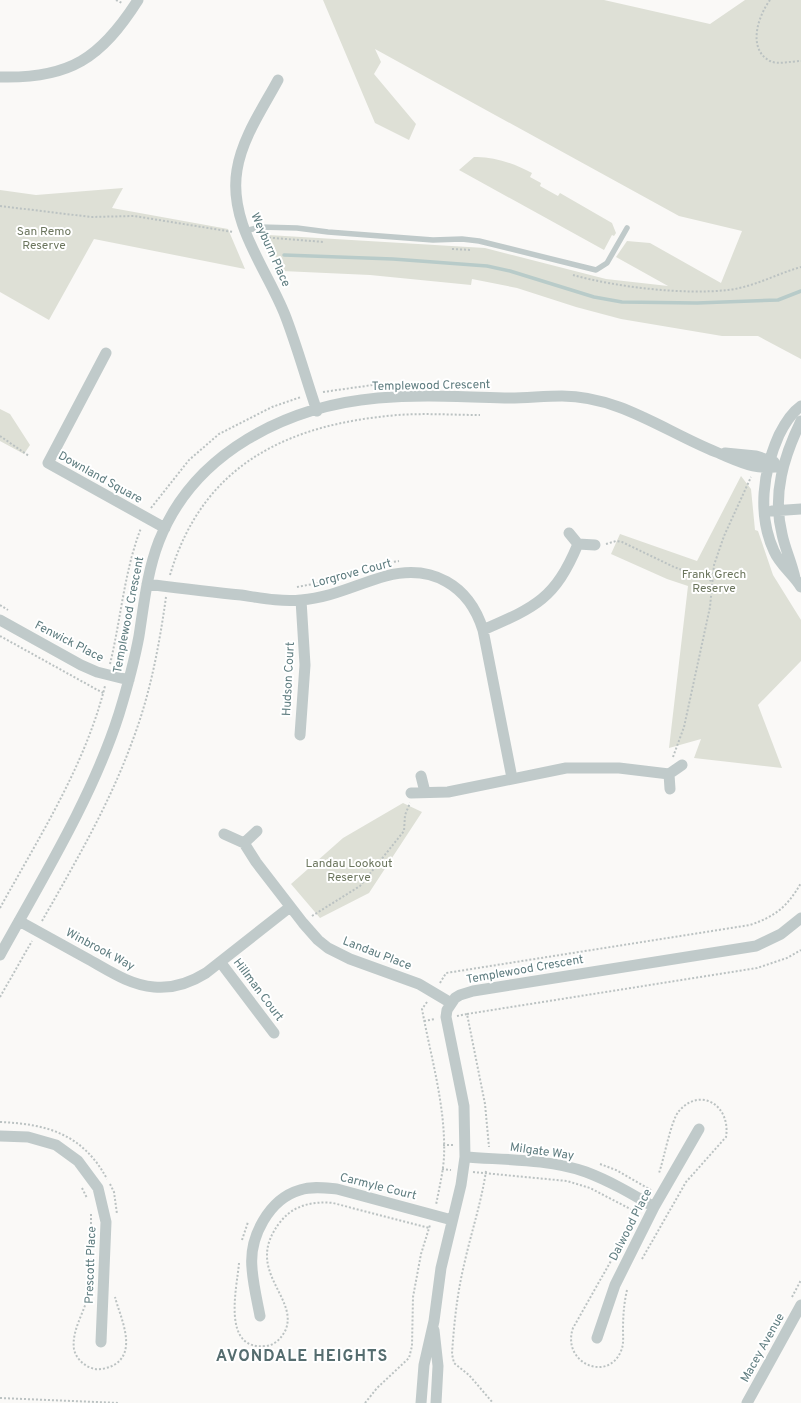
<svg xmlns="http://www.w3.org/2000/svg" width="801" height="1403" viewBox="0 0 801 1403" font-family="Overpass,sans-serif">
<style>
.green{fill:#dee0d6}
.lines{fill:none;stroke-linecap:round;stroke-linejoin:round}
.stream{stroke:#b8cbc9;stroke-width:3.5}
.path{stroke:#bbc2c2;stroke-width:2;stroke-dasharray:2 2;stroke-linecap:butt}
.service{stroke:#c0caca;stroke-width:5.5}
.minor{stroke:#c0caca;stroke-width:11}
.labels{text-anchor:middle;dominant-baseline:central;stroke-width:4;stroke-linejoin:round;paint-order:stroke}
.park-label{font-size:12px;fill:#6c765e;stroke:#fff}
.street-label{font-size:12px;fill:#5e7c7f;stroke:#fff}
.district-label{font-size:16px;font-weight:bold;letter-spacing:1px;fill:#556d6f;stroke:#fff}
</style>
<rect width="100%" height="100%" fill="#faf9f7"/>
<path class="green" d="M323 0H604L710 24 745 0H801V359L758 336H722L621 319 576 307 517 288 472 279 471 285 370 275 282 271 268 241V235L485 248 606 279 668 286 616 257 627 241 650 243 721 283 742 231 679 216 375 49 381 62 374 74 416 124 409 140 375 123Z
M474 157C493 156 516 164 532 173L530 177 541 183 540 186 558 196 560 193 612 223 616 233 614 236 612 235 604 250 459 170Z
M123 188 112 208 228 229 245 269 94 239 49 320 0 292V190L36 195Z
M0 409 10 414 30 445 24 454 0 441Z
M741 476 751 489 755 530 758 531 773 575 801 620V661L758 705 782 768 694 758 701 739 669 748 688 586 667 579 611 554 620 534 697 561Z
M403 803 422 812 369 893 320 918 291 884 343 838Z"/>
<g class="lines">
<path class="stream" d="M284 255 393 259 487 266 510 271 594 297 622 302 697 303 778 300 801 291"/>
<path class="path" d="M116 0 122 3
M770 0C758 16 747 49 770 61 778 65 792 61 801 61
M0 206 91 217 134 216 233 232
M261 237 324 242
M452 249 472 250
M573 275C616 287 683 295 728 290 754 287 776 274 801 267
M451 383 471 384
M323 392 387 383H426
M0 436 29 456
M151 508 189 460 219 434 272 407 301 397
M606 544 616 541 622 542 674 567 712 581
M386 563 399 561
M170 575C203 463 289 424 398 415 425 413 453 415 480 415
M297 587 334 580
M0 605 8 610
M0 636 103 693
M110 664C121 619 124 572 141 528
M673 757 684 727 710 607 714 565 724 536 751 477
M0 908C39 837 85 766 105 686
M312 916 360 886 404 831 405 815 410 803
M42 921C75 863 109 805 132 742 150 695 159 647 166 597
M440 983 446 973 750 925C776 916 787 907 801 883
M0 997 32 941
M427 1002 422 1009C431 1058 446 1107 444 1157 443 1173 439 1189 436 1205
M467 1014 757 968 787 958 801 950
M457 1016 467 1014 485 1104 489 1147
M424 1021 435 1019
M0 1122C47 1124 83 1134 107 1179
M443 1145H454
M600 1164 616 1170 651 1190
M442 1169 451 1170
M486 1171C481 1204 471 1233 464 1265 457 1294 454 1324 452 1354L454 1363 469 1375 493 1403
M473 1172 567 1181 590 1188 638 1213 637 1214
M348 1179 362 1181 407 1195
M110 1184 114 1192 117 1214
M82 1188 87 1198
M91 1214C91 1239 92 1265 89 1290 87 1309 71 1329 74 1349 76 1359 85 1367 95 1369 101 1370 107 1368 112 1366 139 1353 120 1317 115 1297
M242 1240 248 1222
M642 1259 686 1182 726 1137C731 1106 701 1086 679 1111 671 1120 664 1159 659 1173
M239 1263C237 1288 221 1351 266 1346 275 1345 282 1338 286 1329 298 1296 242 1269 281 1221 294 1205 313 1201 333 1203L429 1228
M627 1290C624 1303 623 1316 623 1330 623 1337 624 1344 621 1351 608 1383 561 1363 573 1328L629 1229
M792 1297 801 1280
M0 1398 119 1403
M365 1403 377 1388 409 1358 412 1346 413 1297 421 1254 430 1225"/>
<path class="service" d="M245 231 260 227 297 228 328 232 433 240 462 239 479 241 596 270 607 263 627 228"/>
<path class="minor" d="M0 77C70 79 101 58 138 0
M278 80C263 108 242 138 237 170 228 223 267 269 285 315 297 346 306 379 317 411
M106 353 48 463 165 528
M801 406C791 413 784 425 779 435 763 471 757 514 774 551 780 565 793 574 801 587
M725 453 756 456 774 462
M772 511 801 509
M569 533 578 544 595 545
M795 578C792 563 785 549 782 534 772 494 784 456 801 421
M147 584C178 588 209 592 241 595 261 598 281 602 301 600 331 598 357 584 386 576 432 564 469 585 483 630L512 778
M0 620 81 665 97 672 129 680
M483 630C536 607 555 599 578 544
M300 735 305 665 301 600
M669 774 670 789
M421 776 425 792
M411 793 448 792 566 768H619L669 774 682 765
M224 834 244 843 256 862 303 923 318 940 328 948 350 959 419 984 451 1003
M244 843 257 831
M19 921C41 933 64 946 86 958 108 970 129 985 154 987 174 989 190 983 206 973L290 907
M0 955C42 879 93 796 119 714 127 688 134 663 139 636 144 604 147 572 159 541 194 452 287 406 378 398 422 394 466 397 510 398 527 398 544 396 562 396 619 396 666 432 716 452 741 462 755 471 782 466
M221 963 274 1033
M0 1136 28 1137 56 1145 78 1161 98 1188 106 1222 101 1342
M465 1157C505 1160 549 1159 586 1172 610 1181 632 1194 654 1207
M260 1316C257 1300 253 1284 252 1268 249 1237 269 1199 300 1190 312 1186 325 1188 337 1189L452 1220
M434 1330 438 1366 436 1403
M597 1338 615 1285 654 1207 699 1129
M421 1403 424 1365 434 1321 441 1268 461 1185 465 1157 464 1106 446 1017 447 1010 455 998 460 995 473 991 756 946 781 934 801 918
M747 1403 801 1305"/>
</g>
<g class="labels">
<g class="park-label">
<text x="44" y="232">San Remo<tspan x="44" dy="14">Reserve</tspan></text>
<text x="714" y="575">Frank Grech<tspan x="714" dy="14">Reserve</tspan></text>
<text x="349" y="864">Landau Lookout<tspan x="349" dy="14">Reserve</tspan></text>
</g>
<g class="street-label">
<text transform="translate(270 250) rotate(66)">Weyburn Place</text>
<text transform="translate(431 386) rotate(-1)">Templewood Crescent</text>
<text transform="translate(100 478) rotate(29)">Downland Square</text>
<text transform="translate(352 574) rotate(-15)">Lorgrove Court</text>
<text transform="translate(129 615) rotate(-79)">Templewood Crescent</text>
<text transform="translate(69 642) rotate(27)">Fenwick Place</text>
<text transform="translate(289 679) rotate(-87)">Hudson Court</text>
<text transform="translate(100 950) rotate(28)">Winbrook Way</text>
<text transform="translate(377 954) rotate(21)">Landau Place</text>
<text transform="translate(525 970) rotate(-10)">Templewood Crescent</text>
<text transform="translate(258 990) rotate(53)">Hillman Court</text>
<text transform="translate(542 1152) rotate(8)">Milgate Way</text>
<text transform="translate(378 1187) rotate(14)">Carmyle Court</text>
<text transform="translate(631 1225) rotate(-63)">Dalwood Place</text>
<text transform="translate(91 1265) rotate(-88)">Prescott Place</text>
<text transform="translate(763 1348) rotate(-61)">Macey Avenue</text>
</g>
<g class="district-label">
<text x="302" y="1357">AVONDALE HEIGHTS</text>
</g>
</g>
</svg>
